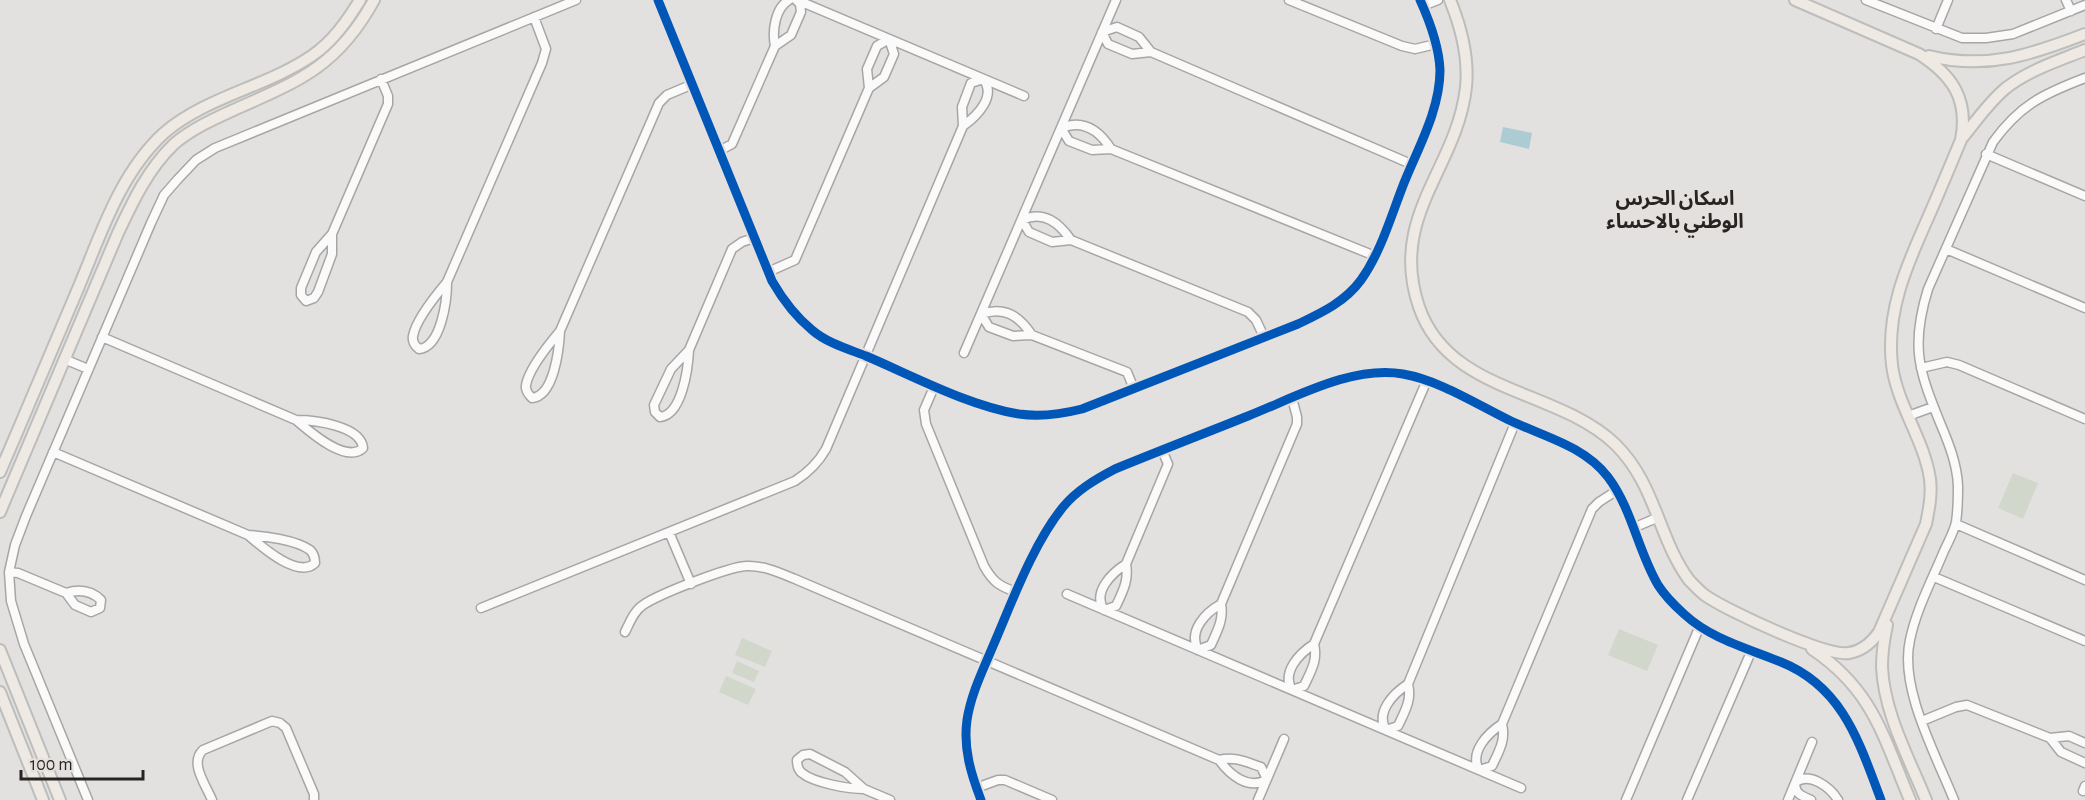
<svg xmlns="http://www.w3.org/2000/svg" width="2085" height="800" viewBox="0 0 2085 800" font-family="'Alegreya Sans','Noto Sans Arabic',sans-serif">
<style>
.green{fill:#d1d7ca}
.water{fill:#accbd3}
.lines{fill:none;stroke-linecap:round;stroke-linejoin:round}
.minor-casing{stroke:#a8a6a4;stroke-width:11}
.major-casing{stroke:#bdbdbb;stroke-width:14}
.minor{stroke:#fbfafa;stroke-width:8}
.major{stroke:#efe9e3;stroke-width:10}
.cycleway-casing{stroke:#e5e0dd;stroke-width:13}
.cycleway{stroke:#0057b8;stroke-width:9}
.labels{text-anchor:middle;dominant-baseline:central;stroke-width:4.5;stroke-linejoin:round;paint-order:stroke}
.neighbourhood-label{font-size:20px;font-weight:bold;fill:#262523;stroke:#e5e0dd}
</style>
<rect width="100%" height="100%" fill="#e3e1df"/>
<path class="green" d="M2013 473 2038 483 2023 519 1998 508Z
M1619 629 1658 645 1647 671 1608 655Z
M742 638 772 651 765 667 735 655Z
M737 661 759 671 754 682 732 673Z
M726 676 756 689 748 705 719 692Z"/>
<path class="water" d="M1503 127 1532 133 1529 149 1500 142Z"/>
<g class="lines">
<defs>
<path id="minor" d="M658 0 772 281C783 300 795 316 812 330 827 343 848 349 866 356 913 376 969 406 1019 414 1041 417 1062 414 1082 409L1298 324C1321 313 1345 302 1361 280 1381 252 1391 216 1404 183 1418 148 1440 110 1440 70 1439 46 1430 22 1420 0
M797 0 1024 96
M1289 0 1402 46 1415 49 1436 44
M1866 0 1962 38H1986L2013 34 2085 5
M2066 0 2071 11
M1423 6 1438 0
M1936 29 1948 0
M775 46C772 31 775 8 789 0
M1151 52 1132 54 1108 44 1102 32 1117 27 1139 37 1151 52 1411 164
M1111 149 1092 150 1069 141 1061 128C1083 119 1099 130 1111 149L1375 256
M719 151 732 144 775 46 791 35 801 12 800 4 796 0
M1986 154 2085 196
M332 234V254L318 292 314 298 306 301 301 295V288L316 252 332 234 388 104V96L381 79
M1071 240 1052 242 1029 232 1022 220C1044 210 1059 223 1071 240L1248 312 1256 320 1264 337
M1946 249 2085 308
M768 272 795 260 869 88 884 77 894 54 889 39 877 46 867 69 869 88
M447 282C447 301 441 347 419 349 415 346 412 342 413 336 416 319 436 295 447 282L542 63 546 49 534 17
M560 331C559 350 554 396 532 398 528 394 525 390 526 385 529 368 549 344 560 331L659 103 667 95 693 84
M1032 335C1019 316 1005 306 981 314L989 327 1013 336 1032 335 1127 372 1134 389
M102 337 296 420C310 432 346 464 363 448 361 426 315 420 296 420
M689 350C688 369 682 415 660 417L655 412 654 405 671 369 689 350 732 249 742 242 754 238
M964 353 1116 0
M64 359 88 369
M1921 368 1947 362 1959 365 2085 419
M934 387 924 410 926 424 984 566C993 582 999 586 1016 592
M1908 416 1933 407
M53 452 248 535C262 547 298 579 315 563 315 558 314 554 310 550 296 540 265 536 248 535
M1956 524 2085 580
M1633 528 1659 517
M669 532 691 584
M1126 564C1112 573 1092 592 1104 610L1116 606C1123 591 1129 580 1126 564L1168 464 1162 450
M9 572 18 573 66 593 75 605 91 612 100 608 101 600C91 590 79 589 66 593
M1934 577 2085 641
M1067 594 1521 788
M1221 604C1205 613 1188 631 1198 650L1211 645C1217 631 1224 620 1221 604L1297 424V417L1292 398
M481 608 795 481C809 472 818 463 826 449L963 126C977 116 997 96 983 79L971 83 962 107 963 126
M625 632C630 622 634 611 643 605 659 594 728 567 746 566 763 565 780 573 795 579L1219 760C1230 775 1249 791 1267 779L1261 767C1246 762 1235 756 1219 760
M1314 644C1300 653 1281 672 1292 690L1304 686C1311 671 1318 660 1314 644L1427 380
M1408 684C1394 693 1375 712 1386 730L1398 726C1405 711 1412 700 1408 684L1515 423
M1922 721 1956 707 1967 705 2050 738
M1502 724C1488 733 1469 752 1479 770L1492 766C1499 751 1506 740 1502 724L1592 509 1599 502 1616 491
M2085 743 2069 736 2050 738 2061 752 2085 763
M976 788 998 780H1005L1052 800
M864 789C849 789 814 783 802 773 798 770 797 765 797 760L803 755 810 754 845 772 864 789 890 800
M2083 791 2085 786
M88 800 24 644 11 601 9 572 15 545 26 516 151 223 164 195 178 179 196 160 215 148 576 0
M212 800C206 785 189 763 203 750L272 721 280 723 286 728 314 794V800
M981 800C971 774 963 748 967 720 971 694 983 670 993 646 1012 602 1033 544 1063 507 1077 490 1096 479 1115 469 1159 451 1203 434 1248 416 1294 398 1352 365 1403 374 1439 380 1478 405 1511 421 1545 437 1584 446 1608 477 1632 509 1638 551 1658 585 1665 596 1674 605 1684 614 1711 639 1747 648 1781 662 1843 687 1859 742 1881 800
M1258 800 1284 739
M1626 800 1699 628
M1687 800 1751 652
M1788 800 1812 742
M1811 800C1802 796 1795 794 1795 783 1809 771 1830 787 1838 800
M1954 800C1936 755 1899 688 1910 640 1916 610 1932 580 1944 551 1948 542 1954 532 1956 522 1958 510 1958 498 1958 486 1957 464 1949 444 1941 425 1919 371 1910 347 1928 289L1993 142C2020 105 2043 94 2085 78"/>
<path id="major" d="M1450 0C1461 27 1469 57 1466 87 1457 169 1388 216 1419 307 1449 394 1556 388 1615 444 1656 484 1658 538 1689 580 1694 585 1700 592 1706 596 1728 611 1826 657 1849 653 1862 651 1872 642 1879 632L1926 524C1929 509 1932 494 1930 479 1924 439 1897 405 1892 365 1886 312 1906 267 1927 220 1939 193 1950 166 1961 140 1969 99 1952 75 1919 54L1795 0
M1929 56C1987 70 2031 55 2085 34
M1963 137C1977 120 1989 102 2006 88 2029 70 2058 61 2085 50
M0 472C26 412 51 352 77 291 100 237 119 174 164 133 207 96 267 87 313 55 333 41 347 21 360 0
M0 512 118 233C133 201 148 169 174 144 193 128 216 118 238 108 302 80 339 64 374 0
M1887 625C1884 639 1882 653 1882 667 1884 713 1909 758 1926 800
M1812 649C1873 690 1883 736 1910 800
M0 650 60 800
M0 692 43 800"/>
</defs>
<use href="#minor" class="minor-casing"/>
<use href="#major" class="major-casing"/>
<use href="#minor" class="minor"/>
<use href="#major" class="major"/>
<defs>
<path id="cycleway" d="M658 0 772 281C783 300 795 316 812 330 827 343 848 349 866 356 913 376 969 406 1019 414 1041 417 1062 414 1082 409L1298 324C1321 313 1345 302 1361 280 1381 252 1391 216 1404 183 1418 148 1440 110 1440 70 1439 46 1430 22 1420 0
M981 800C971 774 963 748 967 720 971 694 983 670 993 646 1012 602 1033 544 1063 507 1077 490 1096 479 1115 469 1159 451 1203 434 1248 416 1294 398 1352 365 1403 374 1439 380 1478 405 1511 421 1545 437 1584 446 1608 477 1632 509 1638 551 1658 585 1665 596 1674 605 1684 614 1711 639 1747 648 1781 662 1843 687 1859 742 1881 800"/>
</defs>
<use href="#cycleway" class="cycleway-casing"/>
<use href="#cycleway" class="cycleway"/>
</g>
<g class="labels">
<g class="neighbourhood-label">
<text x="1675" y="199">اسكان الحرس<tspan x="1675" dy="23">الوطني بالاحساء</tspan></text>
</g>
</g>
<path d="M21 770v9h122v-9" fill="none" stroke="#262523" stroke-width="3"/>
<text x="30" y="770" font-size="18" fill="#262523" stroke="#e5e0dd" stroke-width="4.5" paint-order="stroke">100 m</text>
</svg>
